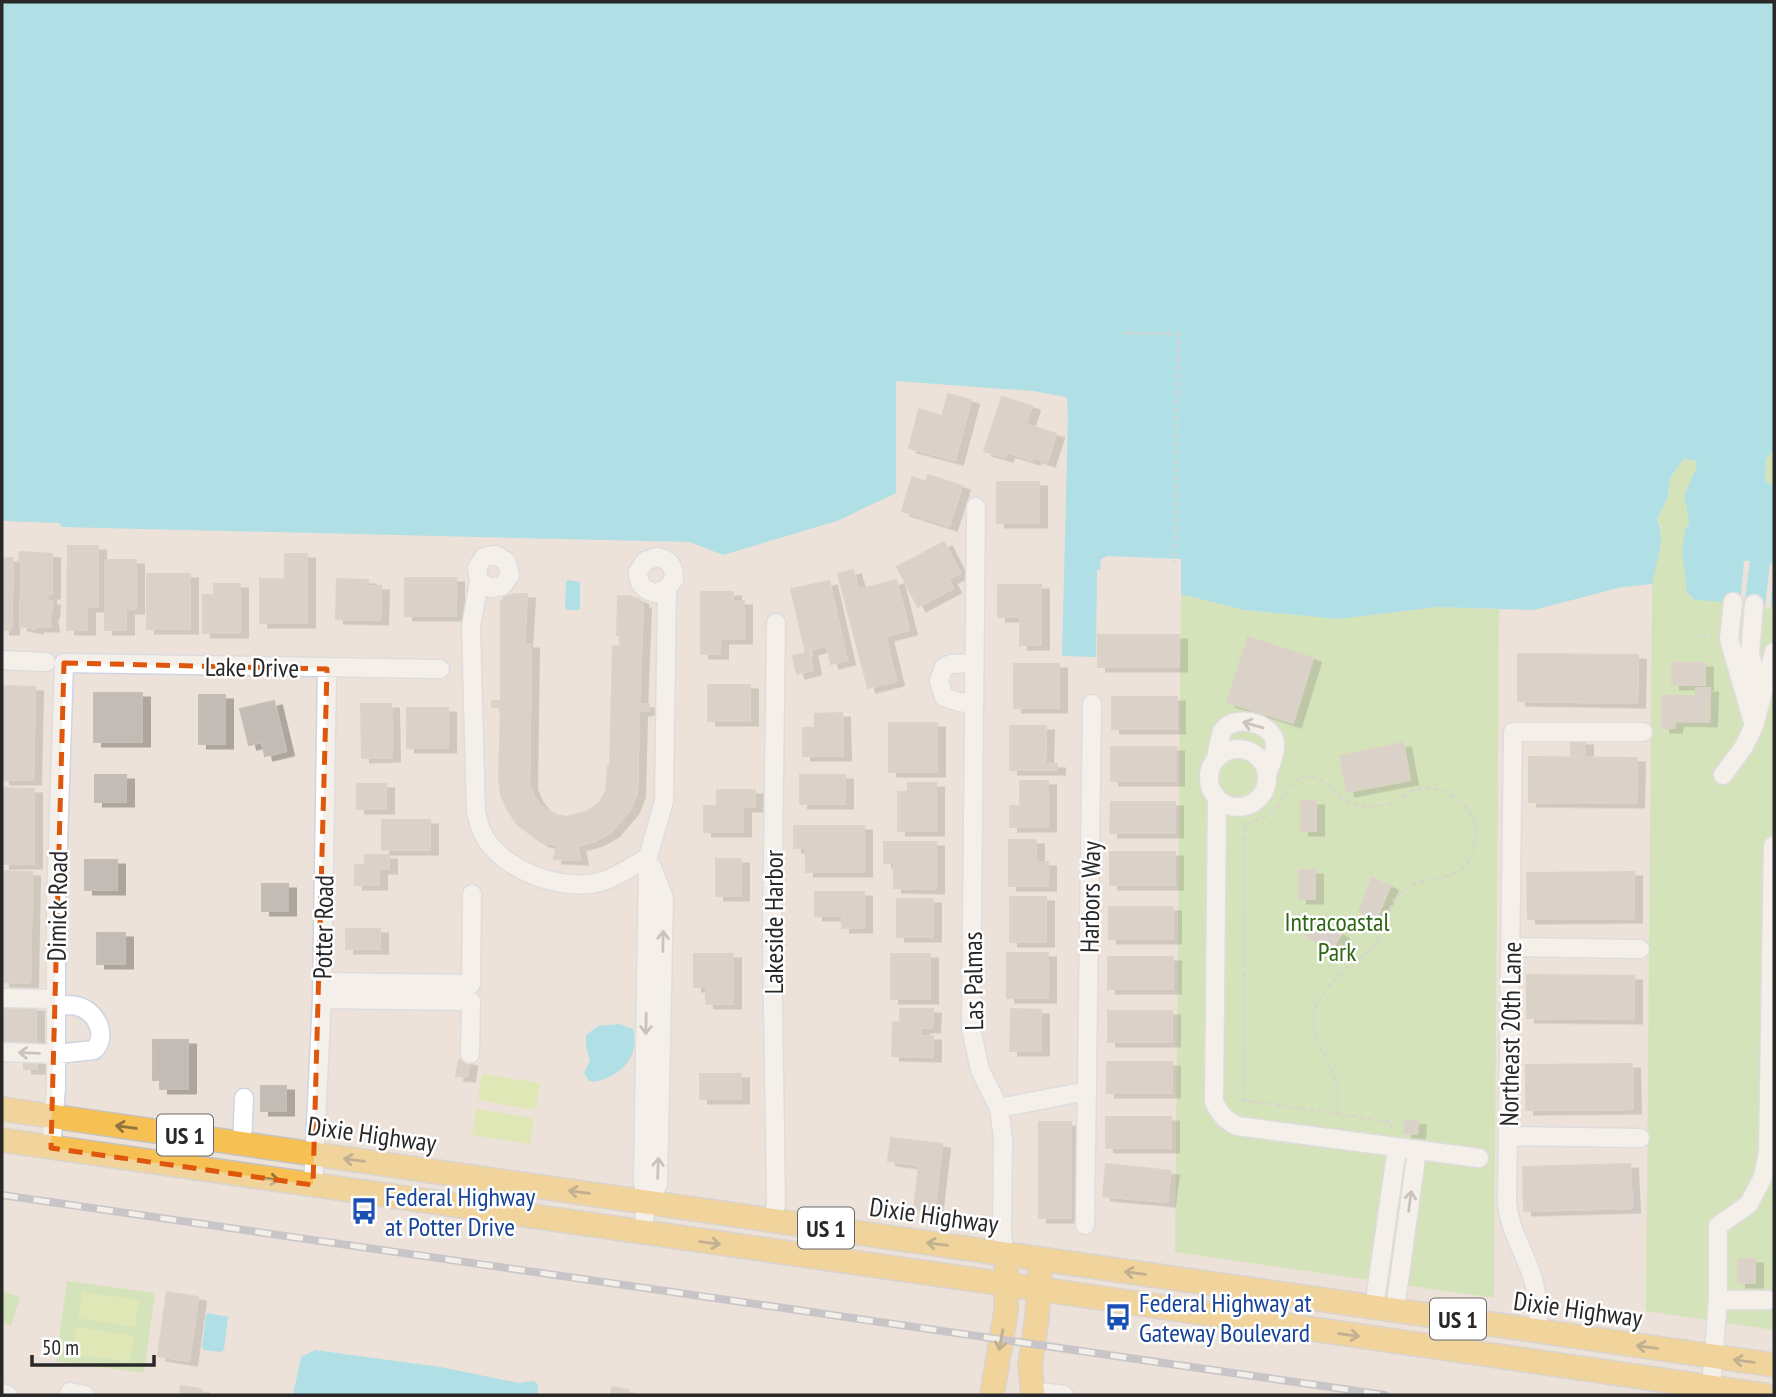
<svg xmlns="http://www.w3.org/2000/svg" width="1776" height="1397" viewBox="0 0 1776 1397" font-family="'PT Sans Narrow',sans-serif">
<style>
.green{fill:#b7e592}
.pitch{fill:#ceed8d}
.water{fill:#66dcf3}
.pier{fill:#ece2d9}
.building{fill:#c3bcb6;stroke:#c7beb3;stroke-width:2;filter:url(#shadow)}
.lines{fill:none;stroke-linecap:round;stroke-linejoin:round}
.minor-casing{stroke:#ced4e2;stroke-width:21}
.major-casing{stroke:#c3c3c3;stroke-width:26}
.path{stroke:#c3c3c3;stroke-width:2.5;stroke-dasharray:5 3.5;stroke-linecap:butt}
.minor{stroke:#fff;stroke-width:18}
.major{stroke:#f6c053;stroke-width:23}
.rail-casing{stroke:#9ca2b4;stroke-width:8}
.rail{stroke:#fff;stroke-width:5;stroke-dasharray:16;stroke-linecap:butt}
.oneway{stroke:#9e9e9e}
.oneway2{stroke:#8f743e}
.marked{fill:none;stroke:#de570d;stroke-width:5;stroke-dasharray:14 9;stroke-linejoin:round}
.labels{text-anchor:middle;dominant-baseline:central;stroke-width:5;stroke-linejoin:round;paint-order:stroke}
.shield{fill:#fff;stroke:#686868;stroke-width:2}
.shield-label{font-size:24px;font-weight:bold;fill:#282828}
.street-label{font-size:26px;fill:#282828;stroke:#fff}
.park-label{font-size:26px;fill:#2f6716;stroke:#fff}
.transit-label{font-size:26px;fill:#164399;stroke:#fff;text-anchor:start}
</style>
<defs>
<filter id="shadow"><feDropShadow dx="8" dy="4.5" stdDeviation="0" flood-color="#0004"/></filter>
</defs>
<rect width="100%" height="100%" fill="#ece2d9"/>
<path class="green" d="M1774 448V1330L1646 1311 1652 584 1661 526 1657 520 1667 499 1671 476 1684 459Z
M1181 594 1244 610 1338 619 1438 607 1499 609 1494 1298 1175 1252Z
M67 1281 155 1293 144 1373 56 1361Z
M2 1291 20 1297 11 1326 2 1323Z"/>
<path class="pitch" d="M482 1074 540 1083 535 1110 478 1100Z
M476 1109 534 1118 530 1144 472 1135Z
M82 1292 139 1300 135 1327 78 1318Z
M76 1327 134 1336 130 1362 73 1354Z"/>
<path class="water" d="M2 2H1774V449L1766 459 1765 481 1774 486V605L1695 600 1687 592 1682 552 1685 529 1689 525V519L1684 496 1697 466 1696 461 1684 459 1671 476 1667 499 1657 520C1667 536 1655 566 1652 584L1622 587 1534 610 1438 607 1338 619 1244 610 1181 594V559L1108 556 1101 559 1100 570H1097L1096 657 1062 656 1068 417 1067 397 1033 391 896 381V493L837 521 723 555 690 542 62 527 59 523 2 521Z
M568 580 580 582V608L578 610H567L565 608 566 582Z
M619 1024 633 1029C635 1037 635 1049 631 1057 624 1070 604 1084 589 1081L584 1073 590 1060 586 1048V1035L598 1026Z
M209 1313 228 1317 224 1349 222 1352 204 1350 202 1347 206 1315Z
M315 1350 440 1367 519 1383 534 1381 538 1385V1395H293L301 1357Z"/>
<path class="pier" d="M1744 561H1750L1744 607 1740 606Z
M1770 563 1774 564V569L1770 609 1765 608Z"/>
<path class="building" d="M948 394 971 400 955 460 909 448 919 409 942 416Z
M1002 397 1032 406 1026 424 1056 434 1047 462 1033 457 1032 460 1006 452 1005 457 984 451Z
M928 475 962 486 949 526 902 511 912 477 926 482Z
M997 482H1039V523H997Z
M944 542 960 573 948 579 953 588 918 607 897 567Z
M68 546H98V607H87V630H67Z
M20 552 52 554V594H48V601H52L51 614H49L51 627H35V629L20 626 22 562H19Z
M285 554H307V623H260V579H285Z
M2 558H13L11 630H2Z
M105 560H136V609H126V630H105Z
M853 570 859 590 896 580 909 630 885 636 896 681 868 688 838 574Z
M147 574H190V629H147Z
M405 578H456V616H405Z
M337 579 368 580V586H381L380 620 336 619Z
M829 581 847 660 831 664 827 646 809 650 813 670 797 674 793 656 806 653 791 589Z
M214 584H240V633H203V595H214Z
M998 585H1041V645H1020V617H998Z
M701 592H733V601H744V639H720V654H701Z
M516 594H527L524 644H531L529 785 534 797 542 807 555 815 567 817 589 811 600 802 606 791 608 766H610L613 646H620V635H617L618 596H629L640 600V605L643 604 639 704H649V710L639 711 637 793 630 810 611 832 595 841 577 846 580 860 554 859 557 845 541 842 518 825 508 811 501 795 499 778 501 707H492V701H501V601H504V597Z
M1098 635H1179V667H1098Z
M1248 637 1313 658 1293 723 1227 702Z
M1518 654 1638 655 1637 703 1518 701Z
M1672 663H1705V685H1672Z
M1014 664H1059V708H1014Z
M708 685H750V721H708Z
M2 686 35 687 33 780H2Z
M1696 688H1710L1709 722 1675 721 1674 728H1662V696H1696Z
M94 693H142V742H94Z
M199 695H225V744H199Z
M1112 697H1177V729H1112Z
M274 701 286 751 265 756 262 742 249 745 240 709Z
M361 704H391L392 757 362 758Z
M407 708H448V748H407Z
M842 713 843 756H803V728H815V714Z
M889 723H937V772H889Z
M1010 726H1046L1045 764H1057V770H1010Z
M1571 741H1585V755H1571Z
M1403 743 1410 780 1347 792 1340 756Z
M1111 747H1176V781H1111Z
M1529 757 1637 758 1636 803 1529 802Z
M95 775H126V802H95Z
M800 775H845V804H800Z
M1020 781H1048V827H1010V806H1020Z
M908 783H936V831H898V792H908Z
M357 784H386V809H357Z
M2 788 34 789V864H2Z
M717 790H755V807H743V832H704V806H717Z
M1301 801H1316V831H1301Z
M1111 802H1175V833H1110Z
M382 820H430V850H382Z
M794 826H864V872H806V848H794Z
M1009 840H1036V862H1048V886H1009Z
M884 842H936V889L894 888V863H884Z
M1110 852H1175V885H1110Z
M365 855H389V869H379V885H355V865H365Z
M716 859H741V896H716Z
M85 860H117V890H85Z
M1299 870H1315V899H1299Z
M2 871 32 872 30 983 2 982Z
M1634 872V918L1528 919 1527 873Z
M1372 878 1390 886 1376 920 1359 912Z
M262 884H288V911H262Z
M815 892H864V928H842V916H815Z
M1010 897H1046V942H1010Z
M897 899H933V937H897Z
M1109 907H1173V939H1109Z
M1315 918 1341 934 1331 951 1305 935Z
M346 929H380V949H346Z
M97 933H125V964H97Z
M1007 953H1048V998H1007Z
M694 954H733V1004H706V987H694Z
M891 954H930V999H891Z
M1108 957H1173V989H1108Z
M1527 975 1634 976V1019L1527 1018Z
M2 1007H36V1045H2Z
M900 1009H933L932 1028H921V1036H933V1057L892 1056 893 1022H900Z
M1011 1009 1041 1010V1051H1010Z
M1108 1011H1172V1042H1108Z
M153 1040H188V1089H160V1080H153Z
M37 1055V1069H24V1056Z
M459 1060 469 1062 467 1077 456 1076Z
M1107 1062H1172V1093H1107Z
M1632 1064 1633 1109 1526 1110V1065Z
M700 1074H741V1099H700Z
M261 1086H286V1111H261Z
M1106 1117H1171V1148H1106Z
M1405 1120 1418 1121 1417 1134 1404 1133Z
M1039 1122H1071V1218H1039Z
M891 1138 942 1144 934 1212 914 1210 919 1165 888 1161Z
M1106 1164 1171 1171 1167 1202 1103 1196Z
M1630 1164 1632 1208 1524 1211 1523 1167Z
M1738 1259H1755V1283H1738Z
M167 1292 198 1297 189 1361 158 1356Z
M181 1386 201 1389 200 1395H180Z
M612 1387 628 1390 627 1395H611Z"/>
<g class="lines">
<defs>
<path id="minor" d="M976 507 971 1028 980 1070 999 1108 1003 1139 1002 1233 1004 1253
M479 581 477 568 484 557 496 555 507 562 510 575 502 586 490 588 479 581 471 627 476 812C478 818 479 826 482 832 500 870 561 892 600 882 617 877 633 866 648 857
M1733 602 1729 639 1753 722
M1754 604 1750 653 1760 697
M2 660 46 662
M974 704 959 702 944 697 939 681 944 667 951 664 975 663
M1209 778a29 29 0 1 1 58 0a29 29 0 1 1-58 0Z
M1216 759C1218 750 1219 739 1222 732 1232 713 1272 722 1275 742 1276 753 1271 764 1267 774
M1723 775 1743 748 1754 726 1774 652
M1217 799 1214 1102C1220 1114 1225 1120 1237 1126L1479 1158
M1511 947 1640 949
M322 982 471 984 472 894
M2 998 57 999
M322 999 471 1001 470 1054
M2 1052 57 1054 94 1050C108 1036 97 1013 80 1007 73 1004 65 1005 57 1005
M999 1108 1087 1091
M1510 1136 1640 1138
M242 1144 244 1098
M51 1148 56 1088V903L64 663 440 669
M313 1185 322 999 327 669
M647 1202 643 1182 648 857 664 801 667 589 656 593C644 591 638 584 638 572L645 561 657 557C669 559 674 566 674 579L667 589
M774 1220 776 1201 772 938 776 623
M1085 1225 1092 704
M642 1233 647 1202 658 1184 664 898 652 867
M1718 1300H1768
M1374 1307 1397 1148
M1395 1310 1417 1150
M1538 1331C1539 1312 1538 1295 1532 1276 1524 1250 1509 1230 1507 1202L1513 732H1643
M1711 1388 1718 1300V1226L1749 1204 1763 1177 1768 1152 1773 846
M1032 1391 1064 1395
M2 1393 8 1395
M69 1395 70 1392 85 1395"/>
<path id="major" d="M2 1109 1774 1365
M2 1140 1039 1289 1764 1395
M992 1395 1006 1311V1270
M1033 1395 1030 1366 1037 1318 1040 1273"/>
</defs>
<use href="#minor" class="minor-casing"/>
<use href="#major" class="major-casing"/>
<path class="path" d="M1125 333 1179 334 1174 563
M1704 635V637H1712
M1338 1115C1339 1080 1333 1073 1318 1042 1297 1000 1346 970 1374 947 1386 930 1387 905 1402 891 1421 873 1462 887 1473 851 1477 837 1476 822 1468 810 1458 794 1436 785 1417 789 1409 791 1402 798 1394 802 1385 806 1373 807 1363 806 1332 804 1327 771 1304 777 1287 781 1285 800 1274 811 1267 818 1254 821 1245 825L1243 1100 1391 1122 1390 1128"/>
<use href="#minor" class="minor"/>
<use href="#major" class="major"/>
<defs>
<path id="rail" d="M2 1195 1385 1395"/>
</defs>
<use href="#rail" class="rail-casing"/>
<use href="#rail" class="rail"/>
</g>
<defs><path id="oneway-shaft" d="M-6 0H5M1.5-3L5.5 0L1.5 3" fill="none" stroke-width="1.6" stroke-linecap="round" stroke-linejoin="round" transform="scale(1.75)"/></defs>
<g class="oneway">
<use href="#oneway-shaft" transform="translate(1253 725) rotate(-164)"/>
<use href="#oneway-shaft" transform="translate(663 941) rotate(-89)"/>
<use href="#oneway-shaft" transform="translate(646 1024) rotate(91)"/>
<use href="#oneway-shaft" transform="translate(29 1053) rotate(-178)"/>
<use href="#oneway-shaft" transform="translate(658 1168) rotate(-88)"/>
<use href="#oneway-shaft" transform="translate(1410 1201) rotate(-82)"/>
</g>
<g class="oneway2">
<use href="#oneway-shaft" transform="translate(126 1127) rotate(-172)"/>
<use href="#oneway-shaft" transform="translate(354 1160) rotate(-172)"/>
<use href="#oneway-shaft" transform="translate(269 1179) rotate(8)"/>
<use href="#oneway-shaft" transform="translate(579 1192) rotate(-172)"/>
<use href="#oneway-shaft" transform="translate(710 1243) rotate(8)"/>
<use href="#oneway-shaft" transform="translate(937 1244) rotate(-172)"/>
<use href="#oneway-shaft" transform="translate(1135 1273) rotate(-172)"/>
<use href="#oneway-shaft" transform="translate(1349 1335) rotate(8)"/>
<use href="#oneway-shaft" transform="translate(1001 1340) rotate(100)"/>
<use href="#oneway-shaft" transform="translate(1647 1347) rotate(-172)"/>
<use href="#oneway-shaft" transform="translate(1744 1361) rotate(-172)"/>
</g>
<path d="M0 0H1776V1397H0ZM64 663 327 669 313 1185 51 1148Z" fill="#ece2d9" fill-opacity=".55" fill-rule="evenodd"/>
<path class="marked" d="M64 663 327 669 313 1185 51 1148Z"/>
<defs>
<symbol id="bus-bare" viewBox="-9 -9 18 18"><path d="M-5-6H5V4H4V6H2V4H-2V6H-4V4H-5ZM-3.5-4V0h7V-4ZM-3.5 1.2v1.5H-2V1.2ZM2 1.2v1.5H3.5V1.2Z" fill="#1a4fb4" stroke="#fff" stroke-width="2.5" paint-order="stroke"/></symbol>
</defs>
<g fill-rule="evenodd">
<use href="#bus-bare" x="345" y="1192" width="38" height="38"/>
<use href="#bus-bare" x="1099" y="1298" width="38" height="38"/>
</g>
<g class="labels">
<g class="shield">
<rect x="157" y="1114.5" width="56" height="41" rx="5"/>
<rect x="798" y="1207.5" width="56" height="41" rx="5"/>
<rect x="1430" y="1298.5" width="56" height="41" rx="5"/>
</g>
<g class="shield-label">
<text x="185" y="1135">US 1</text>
<text x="826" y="1228">US 1</text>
<text x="1458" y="1319">US 1</text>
</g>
<g class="street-label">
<text transform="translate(252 667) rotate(1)">Lake Drive</text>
<text transform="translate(1090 897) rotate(-89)">Harbors Way</text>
<text transform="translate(57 906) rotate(-89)">Dimick Road</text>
<text transform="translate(773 922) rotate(-90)">Lakeside Harbor</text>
<text transform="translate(323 927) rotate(-89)">Potter Road</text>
<text transform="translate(973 981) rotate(-91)">Las Palmas</text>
<text transform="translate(1510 1034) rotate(-89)">Northeast 20th Lane</text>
<text transform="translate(372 1134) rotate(8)">Dixie Highway</text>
<text transform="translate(934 1215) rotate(8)">Dixie Highway</text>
<text transform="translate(1578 1309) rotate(8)">Dixie Highway</text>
</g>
<g class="park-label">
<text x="1337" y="921">Intracoastal<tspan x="1337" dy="30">Park</tspan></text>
</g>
<g class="transit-label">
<text x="385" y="1196">Federal Highway<tspan x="385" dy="30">at Potter Drive</tspan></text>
<text x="1139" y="1302">Federal Highway at<tspan x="1139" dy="30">Gateway Boulevard</tspan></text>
</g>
</g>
<rect width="1776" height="1397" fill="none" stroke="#282828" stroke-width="7"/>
<path d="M32 1355v10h122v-10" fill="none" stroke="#282828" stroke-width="3.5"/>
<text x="42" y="1355" font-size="21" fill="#282828" stroke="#ffffff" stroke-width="5" paint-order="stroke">50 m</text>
</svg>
